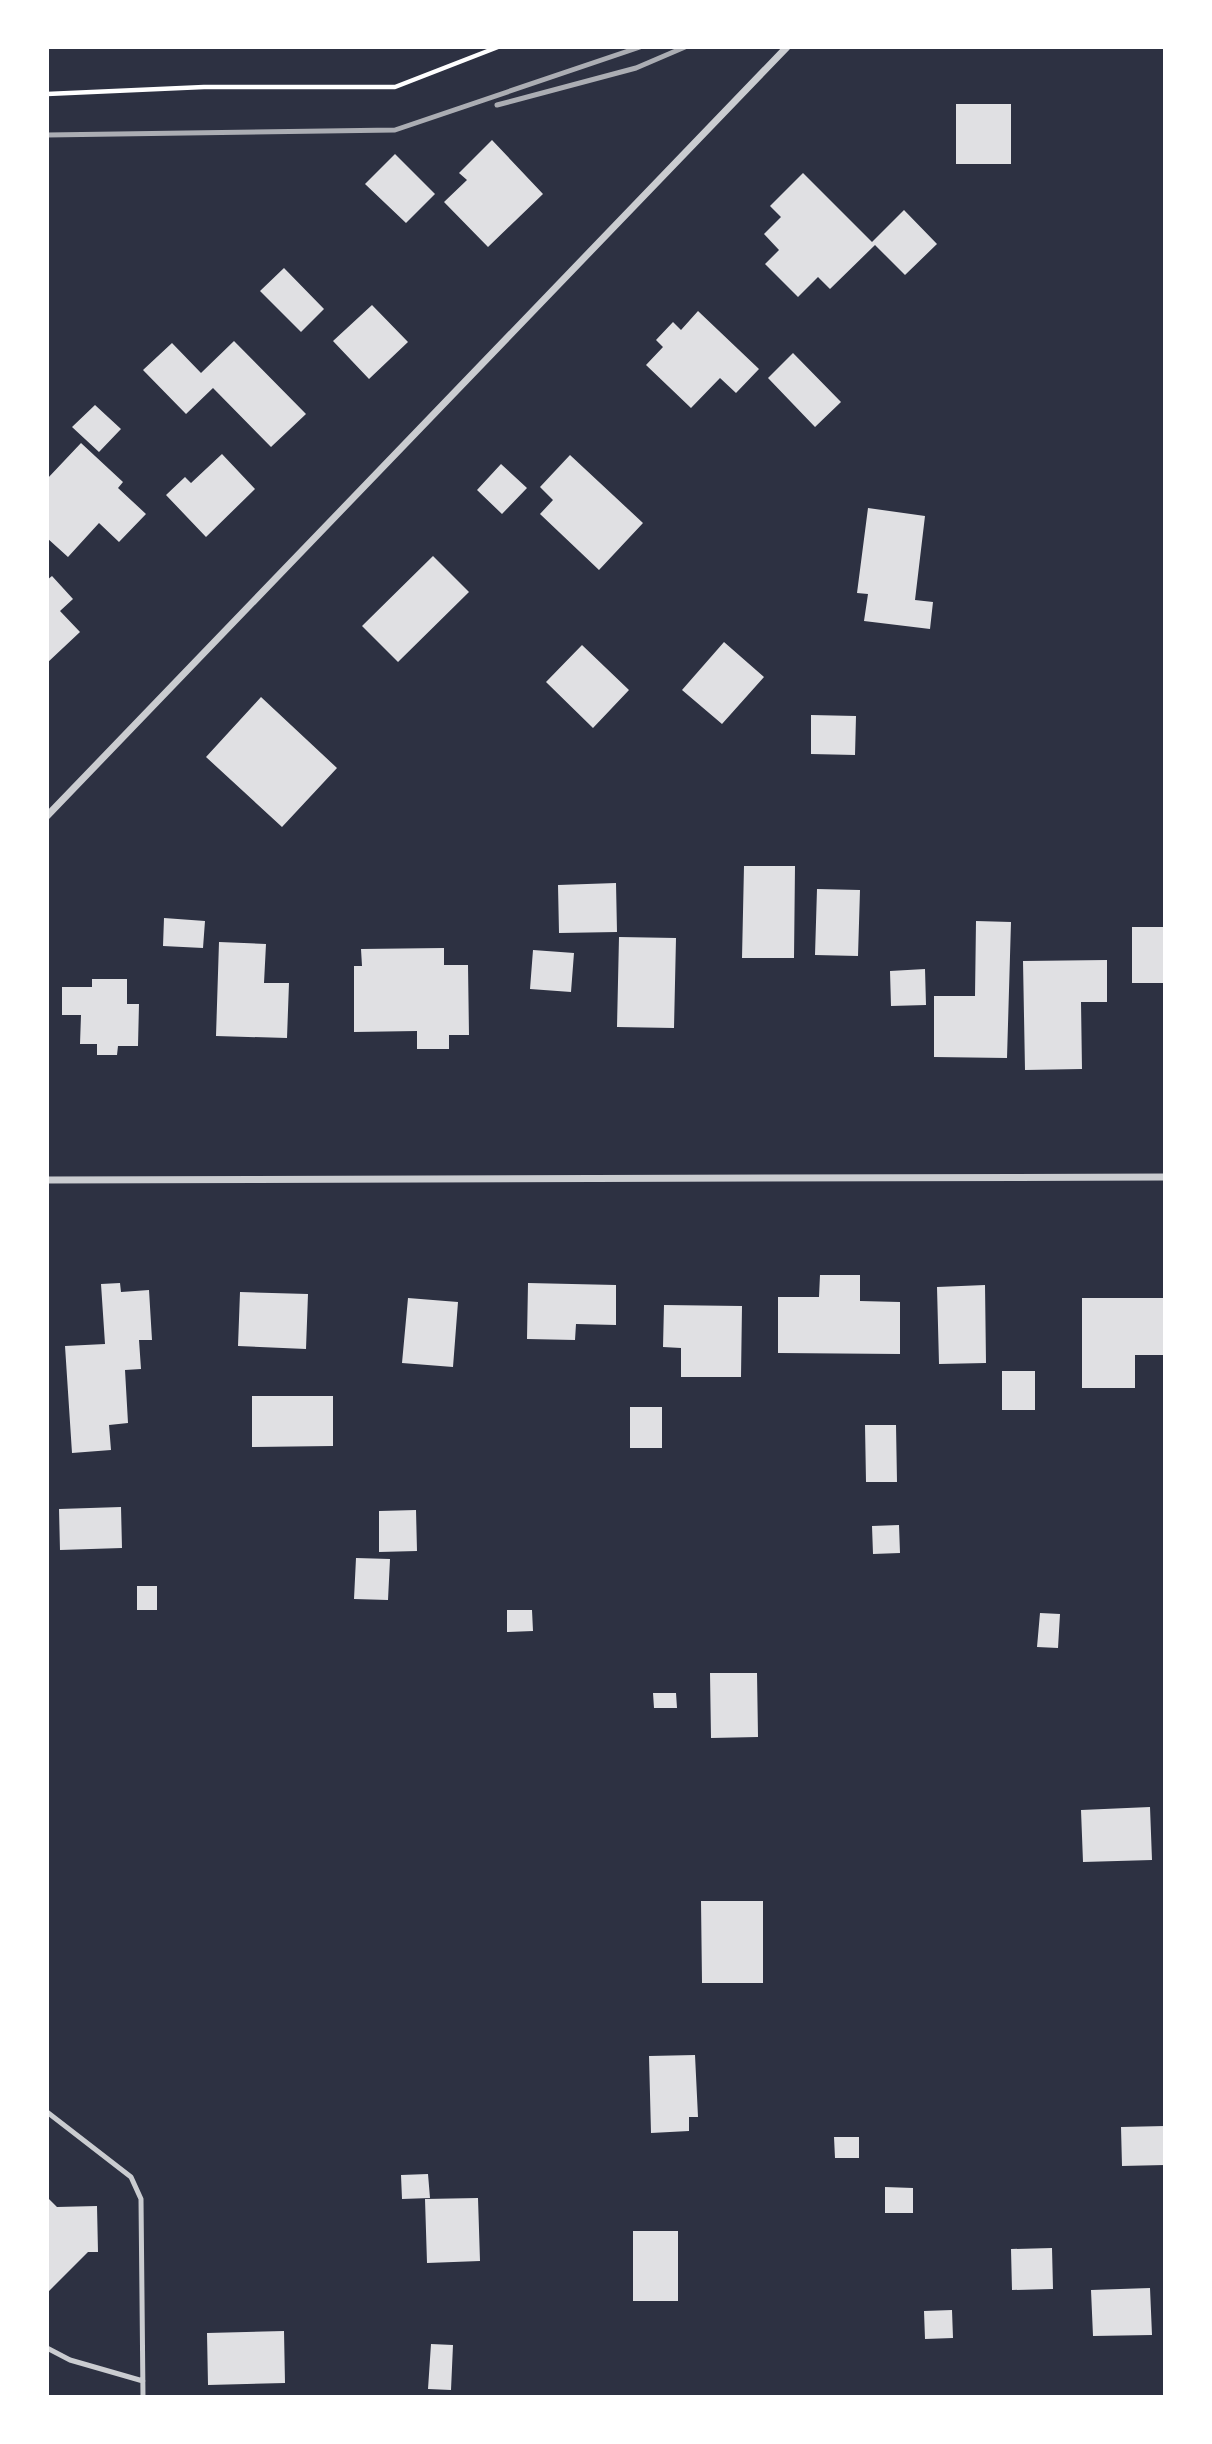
<svg xmlns="http://www.w3.org/2000/svg" width="1212" height="2444" viewBox="0 0 1212 2444" font-family="Quicksand,sans-serif">
<style>
.building{fill:#e0e0e3}
.lines{fill:none;stroke-linecap:round;stroke-linejoin:round}
.path{stroke:#fff;stroke-width:4.5}
.service{stroke:#caccd0;stroke-width:5}
.minor{stroke:#caccd0;stroke-width:7}
.rail{stroke:#abadb3;stroke-width:5}
</style>
<rect width="100%" height="100%" fill="#2d3142"/>
<path class="building" d="M956 104H1011V164H956Z
M492 140 543 194 488 247 444 202 467 180 459 173Z
M395 154 435 194 406 223 365 184Z
M803 173 872 242 904 210 937 244 905 275 875 245 830 289 818 277 798 297 765 264 779 250 764 234 781 217 770 206Z
M284 268 324 309 301 332 260 291Z
M372 305 408 342 369 379 333 341Z
M698 311 759 369 736 393 720 378 691 408 646 365 663 347 656 340 673 322 681 330Z
M234 341 306 414 271 447 213 388 186 414 143 370 172 343 201 373Z
M793 353 841 402 815 427 768 378Z
M95 405 121 429 99 452 72 427Z
M81 443 123 482 118 488 146 514 119 542 99 523 68 557 47 538V479Z
M222 454 255 489 206 537 166 495 185 477 191 483Z
M570 455 643 523 599 570 540 514 553 500 540 487Z
M501 464 527 488 502 514 477 490Z
M868 508 925 516 915 600 933 602 930 629 864 621 868 594 857 593Z
M433 556 469 592 398 662 362 626Z
M52 576 73 599 60 611 80 632 47 663V580Z
M724 642 764 677 722 724 682 690Z
M582 645 629 690 593 728 546 682Z
M261 697 337 768 282 827 206 757Z
M811 715 856 716 855 755 811 754Z
M744 866H795L794 958H742Z
M616 883 617 932 559 933 558 885Z
M817 889 860 890 858 956 815 955Z
M164 918 205 921 203 948 163 946Z
M976 921 1011 922 1007 1058 934 1057V996H975Z
M1132 927H1165V983H1132Z
M619 937 676 938 674 1028 617 1027Z
M219 942 266 944 264 983H289L287 1038 216 1036Z
M444 948V965H468L469 1035H449V1049H417V1031L354 1032V966H362L361 949Z
M533 950 574 953 571 992 530 989Z
M1107 960V1002H1081L1082 1069 1025 1070 1023 961Z
M925 969 926 1005 891 1006 890 971Z
M92 979H127V1004H139L138 1046H118L117 1055H97V1044H80L81 1015H62V987H92Z
M820 1275H860V1301L900 1302V1354L778 1353V1297H819Z
M120 1283 121 1292 149 1290 152 1340H139L141 1369 125 1370 128 1423 109 1425 111 1450 72 1453 65 1346 105 1344 101 1284Z
M528 1283 616 1285V1325L576 1324 575 1340 527 1339Z
M985 1285 986 1363 939 1364 937 1287Z
M240 1292 308 1294 306 1349 238 1346Z
M408 1298 458 1302 453 1367 402 1363Z
M1082 1298H1165V1355H1135V1388H1082Z
M664 1305 742 1306 741 1377H681V1348L663 1347Z
M1002 1371H1035V1410H1002Z
M252 1396H333V1446L252 1447Z
M630 1407H662V1448H630Z
M865 1425H896L897 1482H866Z
M121 1507 122 1548 60 1550 59 1509Z
M416 1510 417 1551 379 1552V1511Z
M899 1525 900 1553 873 1554 872 1526Z
M356 1558 390 1559 388 1600 354 1599Z
M137 1586H157V1610H137Z
M507 1610H532L533 1631 507 1632Z
M1040 1613 1060 1614 1058 1648 1037 1647Z
M710 1673H757L758 1737 711 1738Z
M653 1693H676L677 1708H654Z
M1150 1807 1152 1860 1083 1862 1081 1810Z
M701 1901H763V1983H702Z
M695 2055 698 2117H689V2131L651 2133 649 2056Z
M1165 2126V2165L1122 2166 1121 2127Z
M834 2137H859V2158H835Z
M428 2174 430 2198 402 2199 401 2175Z
M885 2187 913 2188V2213H885Z
M47 2197 57 2207 97 2206 98 2252H88L47 2293Z
M478 2198 480 2261 427 2263 425 2199Z
M633 2231H678V2301H633Z
M1052 2248 1053 2289 1012 2290 1011 2249Z
M1150 2288 1152 2335 1093 2336 1091 2290Z
M952 2310 953 2338 925 2339 924 2311Z
M284 2331 285 2383 208 2385 207 2333Z
M431 2344 453 2345 451 2390 428 2389Z"/>
<g class="lines">
<path class="path" d="M47 94 204 87H395L498 47"/>
<path class="service" d="M47 2112 131 2177 141 2199 143 2397
M47 2348 70 2360 143 2381"/>
<path class="minor" d="M47 816 787 47
M47 1180 1165 1177"/>
<path class="rail" d="M497 105 636 68 685 47
M47 135 395 130 640 47"/>
</g>
<rect width="1212" height="2444" fill="none" stroke="#ffffff" stroke-width="98"/>
</svg>
